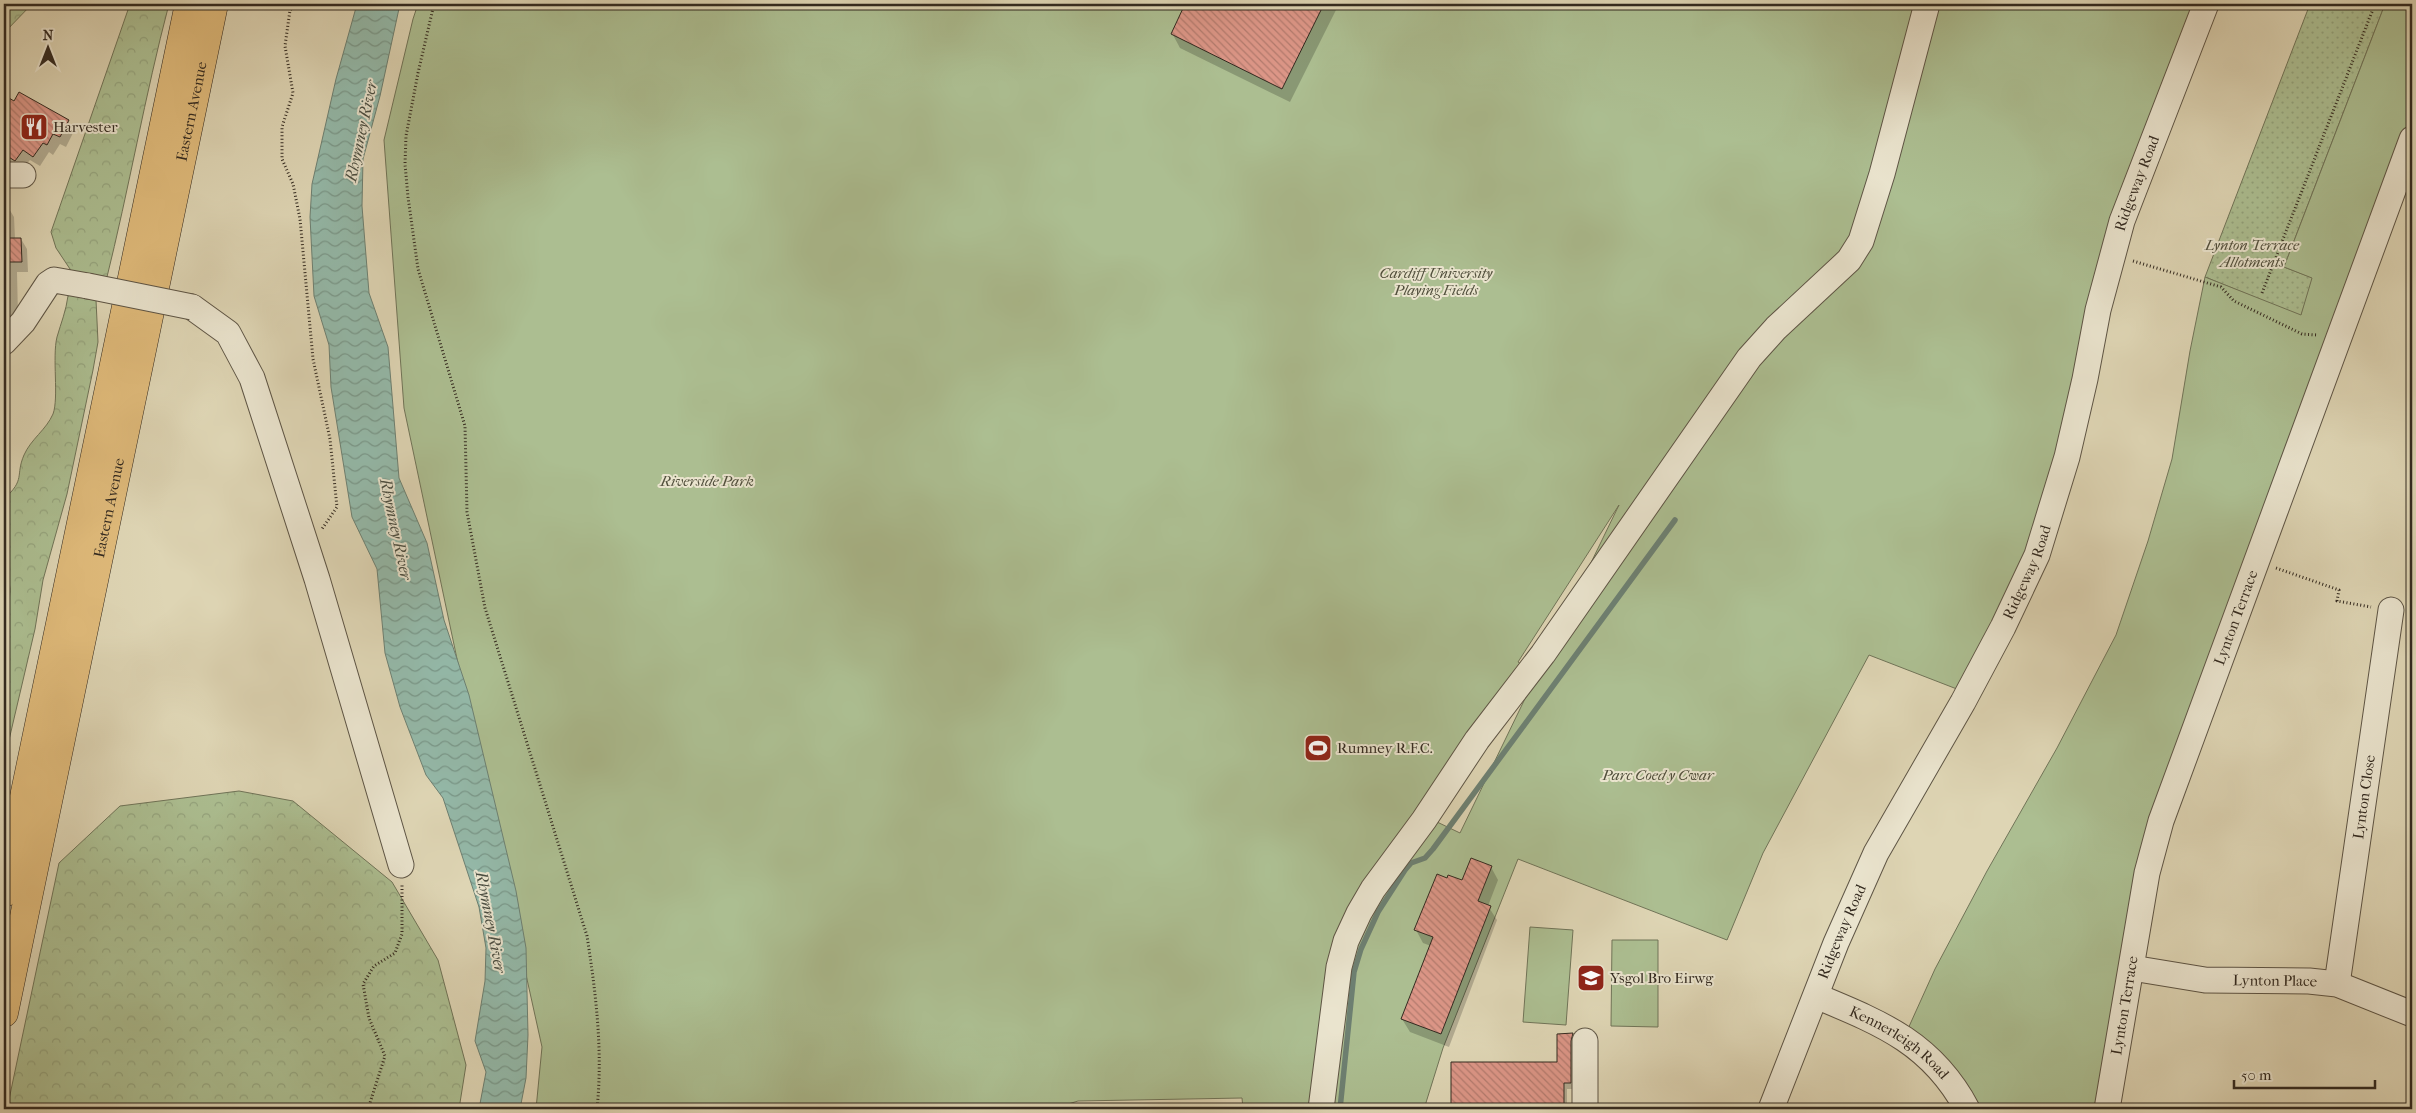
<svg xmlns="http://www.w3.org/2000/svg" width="2416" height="1113" viewBox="0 0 2416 1113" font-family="'IM FELL French Canon',serif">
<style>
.grass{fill:url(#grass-dots);stroke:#707458}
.forest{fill:url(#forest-crowns);stroke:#707458}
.park{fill:#acbe91;stroke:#707458;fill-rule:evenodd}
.water{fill:url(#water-waves);stroke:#6d8072}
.shadow{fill:#0003}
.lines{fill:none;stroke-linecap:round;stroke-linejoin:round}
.stream{stroke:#6d8072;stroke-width:5.5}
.building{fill:url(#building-back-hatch);stroke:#332a20}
.minor-casing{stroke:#5e5545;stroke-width:27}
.highway-casing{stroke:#332a20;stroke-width:29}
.path{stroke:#332a20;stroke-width:3;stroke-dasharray:1 2.5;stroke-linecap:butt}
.minor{stroke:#eae4ce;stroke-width:25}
.highway{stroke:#dfba7a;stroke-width:28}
.minor-bridge-casing{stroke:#5e5545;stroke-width:27;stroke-linecap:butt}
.minor-bridge{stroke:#eae4ce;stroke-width:25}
.labels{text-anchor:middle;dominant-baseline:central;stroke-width:4;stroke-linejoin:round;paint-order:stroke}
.street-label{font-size:15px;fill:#332a20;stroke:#eae4ce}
.poi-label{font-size:15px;fill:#332a20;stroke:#eae4ce;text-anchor:start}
.park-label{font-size:15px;font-style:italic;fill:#514f3c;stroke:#eae4ce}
.water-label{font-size:16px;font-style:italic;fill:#4b4e42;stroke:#eae4ce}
</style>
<defs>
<pattern id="grass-dots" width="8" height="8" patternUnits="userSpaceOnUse" patternTransform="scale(1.25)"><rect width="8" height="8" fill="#acbe91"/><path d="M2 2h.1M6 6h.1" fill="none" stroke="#94a37d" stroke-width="1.8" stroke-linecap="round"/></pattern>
<pattern id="forest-crowns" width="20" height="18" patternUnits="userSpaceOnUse" patternTransform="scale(1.25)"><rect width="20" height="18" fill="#acbe91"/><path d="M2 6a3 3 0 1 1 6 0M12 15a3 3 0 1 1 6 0" fill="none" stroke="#94a37d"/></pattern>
<pattern id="water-waves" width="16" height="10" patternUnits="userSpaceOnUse" patternTransform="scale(1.25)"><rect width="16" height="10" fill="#94b9a9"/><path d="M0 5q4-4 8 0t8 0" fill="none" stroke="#799789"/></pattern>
<pattern id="building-back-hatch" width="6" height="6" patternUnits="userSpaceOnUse" patternTransform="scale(1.25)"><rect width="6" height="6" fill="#dc9687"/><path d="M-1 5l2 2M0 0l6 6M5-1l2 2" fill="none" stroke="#b37b6e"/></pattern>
</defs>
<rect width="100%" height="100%" fill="#ded5b4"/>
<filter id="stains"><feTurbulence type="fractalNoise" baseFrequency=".004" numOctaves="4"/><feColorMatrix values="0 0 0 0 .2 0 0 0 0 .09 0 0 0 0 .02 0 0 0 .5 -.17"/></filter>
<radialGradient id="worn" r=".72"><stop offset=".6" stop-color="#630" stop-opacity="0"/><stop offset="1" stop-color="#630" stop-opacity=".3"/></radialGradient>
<path class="grass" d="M2310 4H2385L2284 267 2313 278 2301 316 2205 277Z"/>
<path class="forest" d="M4 4H32L4 33Z
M130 4H169C145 95 129 189 106 281L72 272 56 248 51 232Z
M79 292 96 300 98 342 93 370 67 494 43 580 35 629 9 740 4 788V682L10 589 4 539V499C26 479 15 476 24 455 31 439 46 430 53 414 59 398 52 357 57 337 61 323 66 311 68 296Z
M239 791 293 801 392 882 438 960 466 1065 459 1109H7L59 863 120 806Z"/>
<path class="park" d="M418 4H2198L2078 372 2029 551 1962 691 1869 655 1763 853 1727 940 1518 859 1443 1048 1424 1109H1328L1346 971 1380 890 1363 881 1338 932 1314 1109H1243L1242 1098 1078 1101 1052 1109H536L542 1047 475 744 404 408 384 140 413 19ZM1619 505 1537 674 1518 662ZM1535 678 1460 833 1435 821Z
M2385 4H2412V118L2156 814 2099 1109H1974L1907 1031 1935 969 1987 871 2057 748 2116 635 2148 541 2172 459 2190 351 2205 277 2301 315 2312 278 2284 267Z
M1530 927 1573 930 1566 1025 1523 1022Z
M1612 940H1658V1027L1611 1026Z"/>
<path class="water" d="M357 4H400L380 96 363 159 362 206 369 293 388 347 399 478 427 543 444 620 469 695 516 891 526 948 528 1035 526 1078 520 1109H479L486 1072 475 1041 485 981 486 948 479 907 443 798 426 775 400 707 385 653 377 569 352 517 331 387 329 345 314 296 310 217 312 184 336 79Z"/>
<path class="shadow" d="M1187 4H1339L1290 102 1180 48 1172 33Z
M4 96 14 103 68 121 74 131 66 147 60 144 53 155 49 152 40 166 30 160 21 170 4 171Z
M4 207H8L14 217 15 239H21L27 249 28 272H17L18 316H4Z
M1491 867 1498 880 1488 906 1497 920 1449 1047 1410 1032 1402 1019 1431 946 1423 943 1416 930 1463 882Z
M1572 1035 1576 1041 1574 1089H1567V1109H1452V1063H1558Z"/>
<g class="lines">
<path class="stream" d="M1340 1109 1354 972 1361 949 1378 912 1405 870 1411 863 1425 858 1433 849 1675 520"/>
</g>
<path class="building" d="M1185 4H1324L1282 89 1171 34Z
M19 92 69 120 60 137 53 134 47 145 43 143 33 157 23 150 15 161 4 154V95L14 101Z
M4 238H21L22 262H4Z
M1471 858 1492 866 1478 901 1491 906 1441 1034 1401 1019 1433 937 1414 930 1437 874 1447 878 1448 875 1462 880Z
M1573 1033 1571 1041V1083H1564V1109H1451V1062H1557V1034Z"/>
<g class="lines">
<defs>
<g id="minor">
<path d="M4 175H23"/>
<path d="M192 307 228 333 252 378 317 579 401 865"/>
<path d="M4 342 23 322 48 284 54 280 88 286"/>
<path id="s1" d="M2132 968 2205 980 2309 981 2337 984 2412 1014"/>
<path id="s2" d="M2337 984 2391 610"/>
<path id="s3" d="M1816 996C1881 1023 1932 1043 1967 1109"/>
<path d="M1585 1107V1041"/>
<path d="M1321 1109 1339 967 1346 941 1359 913 1373 889 1424 820 1477 740 1543 654 1749 358 1776 328 1849 260 1861 241 1882 174 1927 4"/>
<path id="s4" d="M1771 1109 1836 943 1876 853 1963 702 2003 627 2037 555 2067 457 2085 379 2098 310 2122 221 2206 4"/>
<path id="s5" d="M2107 1109 2147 873 2161 821 2412 139"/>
</g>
<g id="highway">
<path d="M4 893 189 4"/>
<path id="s6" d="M4 1013 214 4"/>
</g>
</defs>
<use href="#minor" class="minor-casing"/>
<use href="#highway" class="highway-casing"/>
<path class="path" d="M296 4 290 10 285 46 293 93 282 127V159L293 184 300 219 313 359 330 439 337 507 322 529
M434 4 418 73 406 136 405 164 408 197 418 269 465 426 467 512 485 608 587 936C596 994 603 1051 597 1109
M2133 261 2221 287 2234 301 2302 334 2317 335
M2262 293 2375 4
M2276 568 2339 590 2337 601 2371 607
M368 1109 385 1056 369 1018 363 984 374 966 395 953 402 934V885"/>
<use href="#minor" class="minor"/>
<use href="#highway" class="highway"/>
<defs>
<path id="minor-bridge" d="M88 286 192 307"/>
</defs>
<use href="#minor-bridge" class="minor-bridge-casing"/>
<use href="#minor-bridge" class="minor-bridge"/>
</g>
<defs>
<symbol id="restaurant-square" viewBox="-11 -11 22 22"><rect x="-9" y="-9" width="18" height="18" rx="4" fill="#8f2418" stroke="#eae4ce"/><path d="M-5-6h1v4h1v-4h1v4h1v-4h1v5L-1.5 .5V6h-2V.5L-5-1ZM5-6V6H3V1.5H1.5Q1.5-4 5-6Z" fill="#fff"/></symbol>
<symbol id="stadium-square" viewBox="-11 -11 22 22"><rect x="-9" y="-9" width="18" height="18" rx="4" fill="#8f2418" stroke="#eae4ce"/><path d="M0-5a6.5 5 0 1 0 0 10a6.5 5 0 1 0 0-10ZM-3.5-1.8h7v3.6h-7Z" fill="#fff"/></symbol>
<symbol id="school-square" viewBox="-11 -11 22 22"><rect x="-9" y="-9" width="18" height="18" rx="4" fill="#8f2418" stroke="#eae4ce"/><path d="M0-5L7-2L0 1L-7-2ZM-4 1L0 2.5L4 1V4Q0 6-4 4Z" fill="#fff"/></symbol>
</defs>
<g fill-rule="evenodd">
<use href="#restaurant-square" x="18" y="111" width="32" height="32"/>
<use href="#stadium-square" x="1302" y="732" width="32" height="32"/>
<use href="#school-square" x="1575" y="962" width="32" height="32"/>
</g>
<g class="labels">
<g class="street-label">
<text stroke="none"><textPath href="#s6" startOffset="921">Eastern Avenue</textPath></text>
<text stroke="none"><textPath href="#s4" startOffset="1001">Ridgeway Road</textPath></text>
<text stroke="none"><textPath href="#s6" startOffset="516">Eastern Avenue</textPath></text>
<text stroke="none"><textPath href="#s4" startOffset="596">Ridgeway Road</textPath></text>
<text stroke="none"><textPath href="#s5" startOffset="510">Lynton Terrace</textPath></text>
<text stroke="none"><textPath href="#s2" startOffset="189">Lynton Close</textPath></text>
<text stroke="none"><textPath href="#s4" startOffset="191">Ridgeway Road</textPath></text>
<text stroke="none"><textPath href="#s1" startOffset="144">Lynton Place</textPath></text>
<text stroke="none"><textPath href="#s5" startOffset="105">Lynton Terrace</textPath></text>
<text stroke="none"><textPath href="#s3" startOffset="96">Kennerleigh Road</textPath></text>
</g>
<g class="poi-label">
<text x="53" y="127">Harvester</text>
<text x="1337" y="748">Rumney R.F.C.</text>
<text x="1610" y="978">Ysgol Bro Eirwg</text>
</g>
<g class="park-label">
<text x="2252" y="245">Lynton Terrace<tspan x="2252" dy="17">Allotments</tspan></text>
<text x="1436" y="273">Cardiff University<tspan x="1436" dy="17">Playing Fields</tspan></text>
<text x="707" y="481">Riverside Park</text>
<text x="1658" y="775">Parc Coed y Cwar</text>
</g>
<g class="water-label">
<text transform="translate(361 131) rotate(-78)">Rhymney River</text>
<text transform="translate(396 529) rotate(78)">Rhymney River</text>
<text transform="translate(491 922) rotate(79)">Rhymney River</text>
</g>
</g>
<rect width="2416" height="1113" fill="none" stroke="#ded5b4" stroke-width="20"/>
<rect x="5" y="5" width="2406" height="1103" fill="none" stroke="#332a20" stroke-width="2.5"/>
<rect x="10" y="10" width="2396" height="1093" fill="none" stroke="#332a20"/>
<g transform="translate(48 48)" stroke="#eae4ce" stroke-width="4" paint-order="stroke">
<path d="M0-4L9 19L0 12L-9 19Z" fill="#332a20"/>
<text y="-8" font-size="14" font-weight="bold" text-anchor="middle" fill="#332a20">N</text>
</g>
<path d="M2234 1080v8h141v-8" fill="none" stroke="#332a20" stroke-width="2.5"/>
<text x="2241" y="1080" font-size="15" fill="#332a20" stroke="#eae4ce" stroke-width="4" paint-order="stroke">50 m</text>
<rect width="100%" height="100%" filter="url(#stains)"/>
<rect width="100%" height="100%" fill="url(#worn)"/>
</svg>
